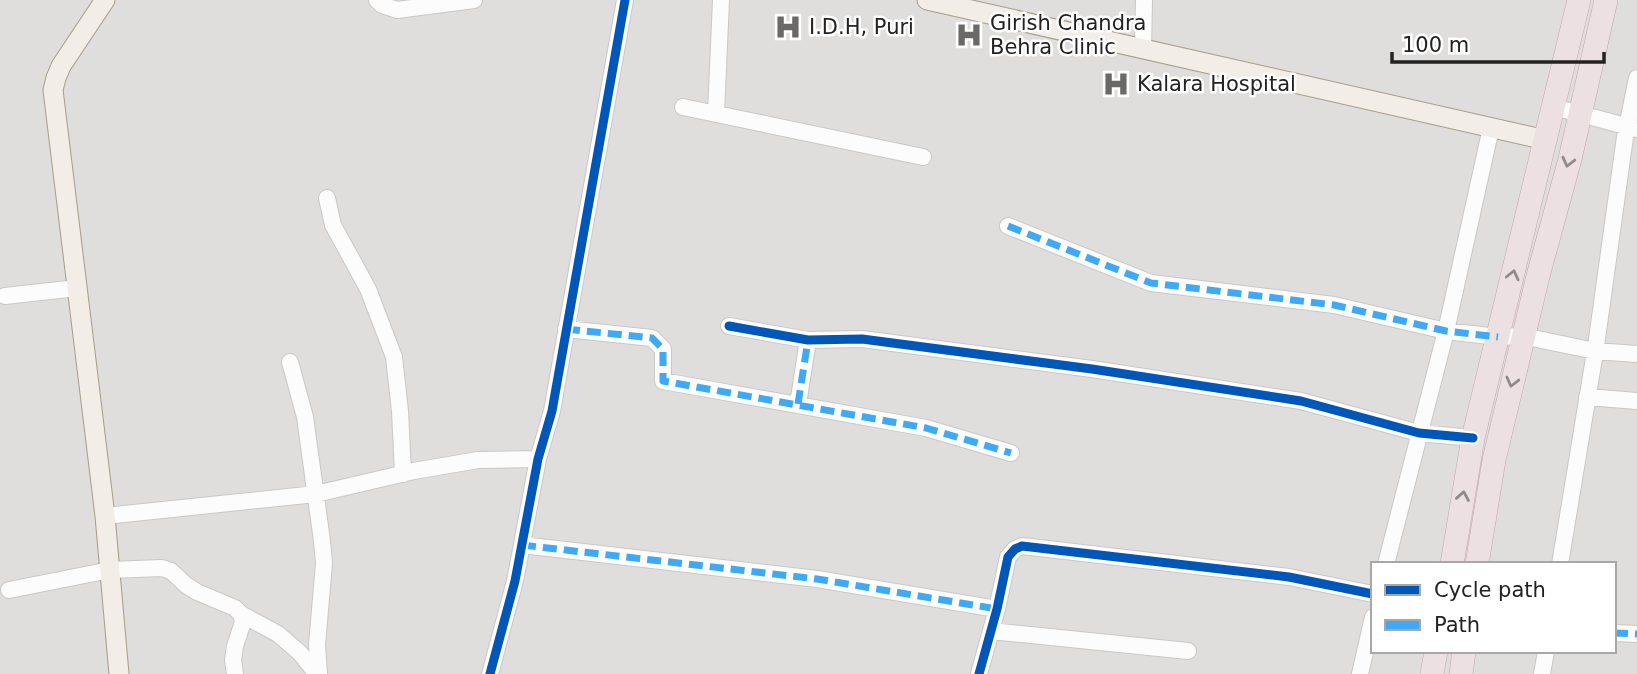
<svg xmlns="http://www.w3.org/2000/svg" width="1637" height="674" viewBox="0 0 1637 674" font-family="'DejaVu Sans',sans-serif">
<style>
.residential{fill:#dfdedc;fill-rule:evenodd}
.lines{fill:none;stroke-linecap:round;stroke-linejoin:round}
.minor-casing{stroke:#c9c8c7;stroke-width:18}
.major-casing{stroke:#a79c86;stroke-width:21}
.highway-casing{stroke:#c5a2ac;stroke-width:24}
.minor{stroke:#fdfcfc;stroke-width:16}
.major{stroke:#f3ede7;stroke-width:19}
.highway{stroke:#ece0e2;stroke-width:23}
.quiet{stroke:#3fa9f5;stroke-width:7;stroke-dasharray:14 7;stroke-linecap:butt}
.cycleway-casing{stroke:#fff;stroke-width:13}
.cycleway{stroke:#0057b8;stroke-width:9}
.oneway{stroke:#918a8c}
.labels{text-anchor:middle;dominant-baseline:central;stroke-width:5;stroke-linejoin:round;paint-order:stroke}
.poi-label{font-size:21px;fill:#222;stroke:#fff;text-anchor:start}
</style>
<rect width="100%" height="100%" fill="#f0eeeb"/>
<path class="residential" d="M0 0H1637V674H0ZM1373 564H1614V651H1373Z"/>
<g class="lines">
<defs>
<path id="minor" d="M377 0 382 5 397 10 474 0
M1143 49 1144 0
M683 107 923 157
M1554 107 1637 129
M716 114 721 0
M327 198 333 225 368 289 394 357 400 411 403 474
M1008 226 1151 283 1334 305 1446 331 1498 337 1523 336 1595 351 1637 354
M5 296 77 288
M729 326 808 340 862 339 1092 369 1301 401 1419 433 1473 438
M566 329 652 338 663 349V381L926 428 1011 453
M290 362 305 417 322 541 324 563 317 645 319 674
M1587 397 1637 401
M798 404 808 340
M105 516 316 494 414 471 478 460 538 459
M522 545 817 579 997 609
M1386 564 1446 331 1491 128
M1560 564 1596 346 1625 137 1637 78
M9 590 110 570 162 568 171 571 186 585 197 592 235 608 241 614 243 622 235 646 233 660 235 674
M241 614 278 634 300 653 317 674
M991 631 1188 651
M1614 633 1637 634
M490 674 515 581 538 459 552 411 625 0
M979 674 997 609 1008 557 1015 549 1022 546 1289 577 1373 594
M1360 674 1373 617
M1542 674 1546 651"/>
<path id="major" d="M105 0 61 66 56 78 53 90 105 516 119 674
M927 0 1546 140"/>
<path id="highway" d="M1452 564 1473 438 1579 0
M1477 564 1494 460 1538 276 1570 159 1606 0
M1432 674 1436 651
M1461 674 1464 651"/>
</defs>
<use href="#minor" class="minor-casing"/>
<use href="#major" class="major-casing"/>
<use href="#highway" class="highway-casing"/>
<use href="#minor" class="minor"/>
<use href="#major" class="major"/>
<use href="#highway" class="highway"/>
<path class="quiet" d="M1008 226 1151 283 1334 305 1446 331 1498 337
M566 329 652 338 663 349V381L926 428 1011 453
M798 404 808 340
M522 545 817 579 997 609
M1614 633 1637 634"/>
<defs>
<path id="cycleway" d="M729 326 808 340 862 339 1092 369 1301 401 1419 433 1473 438
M490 674 515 581 538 459 552 411 625 0
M979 674 997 609 1008 557 1015 549 1022 546 1289 577 1373 594"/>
</defs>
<use href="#cycleway" class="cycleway-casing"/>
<use href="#cycleway" class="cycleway"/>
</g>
<defs><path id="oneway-chevron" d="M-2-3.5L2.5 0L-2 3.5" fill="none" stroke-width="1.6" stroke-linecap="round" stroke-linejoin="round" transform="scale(1.75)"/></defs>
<g class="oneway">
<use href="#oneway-chevron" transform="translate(1568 162) rotate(104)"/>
<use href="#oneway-chevron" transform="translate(1513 275) rotate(-77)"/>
<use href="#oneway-chevron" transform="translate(1512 382) rotate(104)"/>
<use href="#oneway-chevron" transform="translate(1463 496) rotate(-80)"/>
</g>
<defs>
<symbol id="hospital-bare" viewBox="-9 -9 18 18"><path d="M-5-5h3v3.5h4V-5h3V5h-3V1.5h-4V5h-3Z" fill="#6a6968" stroke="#fff" stroke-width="2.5" paint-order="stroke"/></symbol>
</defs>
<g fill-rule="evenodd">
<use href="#hospital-bare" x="769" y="8" width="38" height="38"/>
<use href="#hospital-bare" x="950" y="16" width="38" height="38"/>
<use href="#hospital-bare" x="1097" y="65" width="38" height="38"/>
</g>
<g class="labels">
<g class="poi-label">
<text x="990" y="23">Girish Chandra<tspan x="990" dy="24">Behra Clinic</tspan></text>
<text x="809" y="27">I.D.H, Puri</text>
<text x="1137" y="84">Kalara Hospital</text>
</g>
</g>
<rect x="1371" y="562" width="245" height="91" fill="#ffffff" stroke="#a7a7a7" stroke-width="2"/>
<rect x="1385" y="585" width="35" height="10" fill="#0057b8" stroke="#a7a7a7" stroke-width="2"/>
<text x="1434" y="597" font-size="21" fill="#222222">Cycle path</text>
<rect x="1385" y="620" width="35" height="10" fill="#3fa9f5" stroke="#a7a7a7" stroke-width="2"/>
<text x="1434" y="632" font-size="21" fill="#222222">Path</text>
<path d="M1392 52v10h212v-10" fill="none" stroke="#222222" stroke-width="3.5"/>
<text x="1402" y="52" font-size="21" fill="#222222" stroke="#ffffff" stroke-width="5" paint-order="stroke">100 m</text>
</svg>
